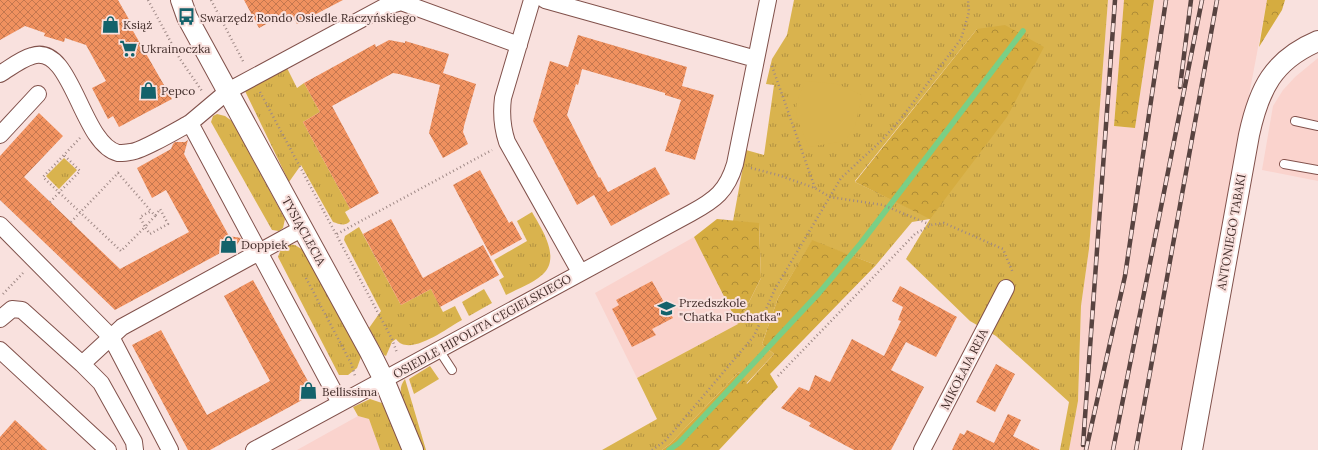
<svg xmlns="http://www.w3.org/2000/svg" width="1318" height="450" viewBox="0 0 1318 450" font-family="Lora,serif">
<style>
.built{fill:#fad3cd}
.grass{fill:url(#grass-tufts);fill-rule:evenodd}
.forest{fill:url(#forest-crowns)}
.park{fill:#d9b34e}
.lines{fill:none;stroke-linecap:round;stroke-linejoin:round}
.stream{stroke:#79cf86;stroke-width:5.5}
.building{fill:url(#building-cross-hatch)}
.service-casing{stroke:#81514b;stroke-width:10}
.minor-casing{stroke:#81514b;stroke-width:18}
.tertiary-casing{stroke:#81514b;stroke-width:22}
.path{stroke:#9e8885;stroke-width:2.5;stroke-dasharray:1 3;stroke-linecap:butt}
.service{stroke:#fff;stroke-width:8}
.minor{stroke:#fff;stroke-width:16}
.tertiary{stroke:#fff;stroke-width:20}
.rail-casing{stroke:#584340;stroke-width:4.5}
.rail{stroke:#f9e1de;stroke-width:3;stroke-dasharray:9;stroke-linecap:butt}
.labels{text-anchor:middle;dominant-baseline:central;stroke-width:4;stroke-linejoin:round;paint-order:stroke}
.poi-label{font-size:12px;fill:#432e2b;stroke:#f9e1de;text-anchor:start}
.street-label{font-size:12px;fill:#432e2b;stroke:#f9e1de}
</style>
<defs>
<pattern id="grass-tufts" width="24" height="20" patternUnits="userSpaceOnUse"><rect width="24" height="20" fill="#d9b34e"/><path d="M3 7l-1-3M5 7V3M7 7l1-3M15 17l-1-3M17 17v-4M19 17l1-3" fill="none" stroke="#b29241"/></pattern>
<pattern id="forest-crowns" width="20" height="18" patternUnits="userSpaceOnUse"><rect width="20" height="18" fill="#d5ac40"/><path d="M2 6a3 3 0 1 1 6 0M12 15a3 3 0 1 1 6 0" fill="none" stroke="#ae8c36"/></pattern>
<pattern id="building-cross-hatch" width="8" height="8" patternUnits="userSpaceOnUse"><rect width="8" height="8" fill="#f0915f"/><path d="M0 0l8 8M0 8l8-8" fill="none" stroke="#c4774f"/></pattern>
</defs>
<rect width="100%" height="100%" fill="#f9e1de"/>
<path class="built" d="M1108 0H1124L1114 126 1135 128 1154 0H1267L1182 450H1069L1078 401 1081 306 1089 249Z
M1318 58V181L1262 170 1273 106 1283 90 1295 77Z
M694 237 738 324 637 378 595 293Z
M358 416 369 419 380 450H297Z"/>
<path class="grass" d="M794 0H1108L1089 249 1081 306 1078 401 1069 450H1060L1069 402 996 336 970 321 906 259 930 219 912 222 876 265 812 241 778 298 762 344 774 354 746 384 739 372 670 444 662 450H602L657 419 637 378 738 324 761 278 759 224 733 221 746 150 764 155 774 85 766 84 772 59 787 35ZM977 29 930 218 855 182V181Z
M286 66 297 88 304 83 320 112 303 122 350 209 345 212 350 221C345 227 339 224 333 222L301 165 289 182 245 91Z
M217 114 225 116 232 121 285 219 283 228 279 231 272 230 211 122 213 116Z
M64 158 77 170 59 189 46 176Z
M532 212C541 228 562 258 542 275 532 284 517 289 506 295L499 280 504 277 494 260 527 241 517 221Z
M359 227 401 305 431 289 443 312 455 306 462 320C447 328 409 358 396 339L392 342 386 356 384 355 369 328 381 311 344 240 345 236Z
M288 244 295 245 303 250 361 357 357 368 348 375H339L278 257 281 249Z
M484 289 492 303 469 316 462 302Z
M430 366 439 379 414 394 409 379Z
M405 379 426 450H423L402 398C400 390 400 386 405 379Z
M370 399 382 403 403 450H380L369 419 358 416 353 407Z"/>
<path class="forest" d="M1124 0H1154L1135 128 1114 126Z
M1267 0H1285L1282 10 1259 47Z
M1005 25 1044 47 1007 117 930 219 855 182 977 29Z
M717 219 759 223 761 278 738 324 694 237Z
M812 240 876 265 770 374 778 387 719 450H662L670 444 739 372 747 384 774 354 762 344 778 298Z"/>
<path class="park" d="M806 81 837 84 862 95 855 126 845 141 809 147C797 116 789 113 806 81Z"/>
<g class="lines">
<path class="stream" d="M669 450 679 443 819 293 861 243 1023 31"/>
</g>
<path class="building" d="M0 0H118L131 23 129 24 172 99 119 127 113 116 108 119 92 88 106 81 86 45 65 38 64 42 44 36 45 33 25 26 0 40Z
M244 0H343L297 24 292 15 274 24 272 21 259 28Z
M578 35 687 67 682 86 714 95 695 160 665 151 681 100 665 95V93L582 69 578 85 576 84 567 115 599 178 600 177 608 192 655 167 670 194 611 226 594 195 577 205 533 121 550 61 568 67Z
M389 40 405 43V41L449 54 443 73 476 84 464 126 463 132 468 144 443 158 429 133 440 85 399 74 393 73 332 106 379 193 350 209 303 122 320 112 304 83 375 44 376 47Z
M39 113 63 136 24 177 120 269 189 232 166 190 152 198 137 168 171 149 173 144 175 142H185L188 140 184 154 229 236 241 238 234 250 224 251 115 310 0 200V156Z
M480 170 509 223 512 221 522 239 491 256 453 185Z
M391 219 423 278 483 245 499 275 440 307 431 289 401 305 363 234Z
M253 280 310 385 317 389V399H304L210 450H188L132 345 161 330 207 415 270 381 224 296Z
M652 281 673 318 652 329 656 335 632 347 612 309 619 305 616 300Z
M900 286 957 317 936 357 906 342 891 370 924 387 891 450H854L809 426 811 423 781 408 799 387 809 391 815 375 830 382 852 339 884 356 901 321 898 320 903 307 892 301Z
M996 364 1015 374 995 412 976 402Z
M1008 414 1021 420 1013 436 1040 450H952L960 433 964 435 967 430 994 443Z
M15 420 28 432 47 450H0V437Z"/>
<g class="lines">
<defs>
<path id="service" d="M1295 121 1318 126
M1284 164 1318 170
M439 350 452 370"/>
<path id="minor" d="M532 0 503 98C501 114 502 127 507 142L580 272
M545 0 756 59
M0 74C10 68 21 59 32 56 72 42 81 144 118 153 121 153 126 153 130 152 140 152 179 129 190 123
M0 135 38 94
M0 225 111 337 170 450
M0 319 12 309 22 310 82 364
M0 350 108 450
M340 403 190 123 228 91 384 7 401 2 519 45
M135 450 134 442 101 383 82 364 122 327 303 228
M254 450 691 213C715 200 727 191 735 164L768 0
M922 450 1006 288"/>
<path id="tertiary" d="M181 0 187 17 370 352 384 380 413 450
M1192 450 1249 135C1259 89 1273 60 1318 41"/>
</defs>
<use href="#service" class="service-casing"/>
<use href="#minor" class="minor-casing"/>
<use href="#tertiary" class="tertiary-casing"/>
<path class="path" d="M148 0 180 59 202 91
M211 0 244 63
M772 66 815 188
M260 92 392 339 397 353
M80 138 43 177 121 251 145 227 150 234 168 224 160 209 155 216
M751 168 778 175 815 188 830 197 883 205 931 225
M118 173 151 211 140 217 145 227 155 216 151 211
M50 202 80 171 64 155
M71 222 119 172
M337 234 492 150
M306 278 351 363 355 376
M3 294 23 273
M778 376 915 234 931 225 944 223 1003 249 1013 273
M652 450 664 442 677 427 754 336 775 289 841 178 881 141 900 120 961 39 969 12 968 0"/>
<use href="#service" class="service"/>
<use href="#minor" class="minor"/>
<use href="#tertiary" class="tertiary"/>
<defs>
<path id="rail" d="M1180 87 1191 0
M1083 445 1115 0
M1086 450 1125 276 1166 0
M1113 450 1202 0
M1136 450 1217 0"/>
</defs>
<use href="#rail" class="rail-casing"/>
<use href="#rail" class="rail"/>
</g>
<defs>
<symbol id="bus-bare" viewBox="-9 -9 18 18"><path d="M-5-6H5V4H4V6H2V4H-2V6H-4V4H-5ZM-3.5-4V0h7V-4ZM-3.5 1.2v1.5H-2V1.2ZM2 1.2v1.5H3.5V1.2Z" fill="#14626b" stroke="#f9e1de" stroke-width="2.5" paint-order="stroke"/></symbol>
<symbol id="shop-bare" viewBox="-9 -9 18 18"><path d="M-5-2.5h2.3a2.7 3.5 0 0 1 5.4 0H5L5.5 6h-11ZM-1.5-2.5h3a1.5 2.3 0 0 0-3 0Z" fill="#14626b" stroke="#f9e1de" stroke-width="2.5" paint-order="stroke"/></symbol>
<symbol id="supermarket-bare" viewBox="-9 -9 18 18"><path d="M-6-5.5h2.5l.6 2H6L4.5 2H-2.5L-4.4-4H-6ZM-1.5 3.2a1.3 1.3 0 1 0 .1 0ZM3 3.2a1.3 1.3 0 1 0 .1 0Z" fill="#14626b" stroke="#f9e1de" stroke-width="2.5" paint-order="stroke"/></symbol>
<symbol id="school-bare" viewBox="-9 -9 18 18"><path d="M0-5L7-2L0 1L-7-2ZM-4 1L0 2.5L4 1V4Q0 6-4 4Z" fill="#14626b" stroke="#f9e1de" stroke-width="2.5" paint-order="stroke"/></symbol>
</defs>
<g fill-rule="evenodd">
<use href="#bus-bare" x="174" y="4" width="25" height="25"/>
<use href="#shop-bare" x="98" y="12" width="25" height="25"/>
<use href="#supermarket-bare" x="116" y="36" width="25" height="25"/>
<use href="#shop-bare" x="136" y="78" width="25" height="25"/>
<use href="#shop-bare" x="216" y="232" width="25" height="25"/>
<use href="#school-bare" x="654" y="296" width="25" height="25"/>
<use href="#shop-bare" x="296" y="378" width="25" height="25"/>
</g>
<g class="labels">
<g class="poi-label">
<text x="200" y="17">Swarzędz Rondo Osiedle Raczyńskiego</text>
<text x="123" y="24">Książ</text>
<text x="141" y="48">Ukrainoczka</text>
<text x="161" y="90">Pepco</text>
<text x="241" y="244">Doppiek</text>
<text x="679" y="302">Przedszkole<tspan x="679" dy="14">"Chatka Puchatka"</tspan></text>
<text x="322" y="391">Bellissima</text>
</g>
<g class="street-label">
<text transform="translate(304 231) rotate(61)">TYSIĄCLECIA</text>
<text transform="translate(1231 232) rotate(-80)">ANTONIEGO TABAKI</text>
<text transform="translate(482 326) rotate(-29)">OSIEDLE HIPOLITA CEGIELSKIEGO</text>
<text transform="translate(964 369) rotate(-63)">MIKOŁAJA REJA</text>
</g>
</g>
</svg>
